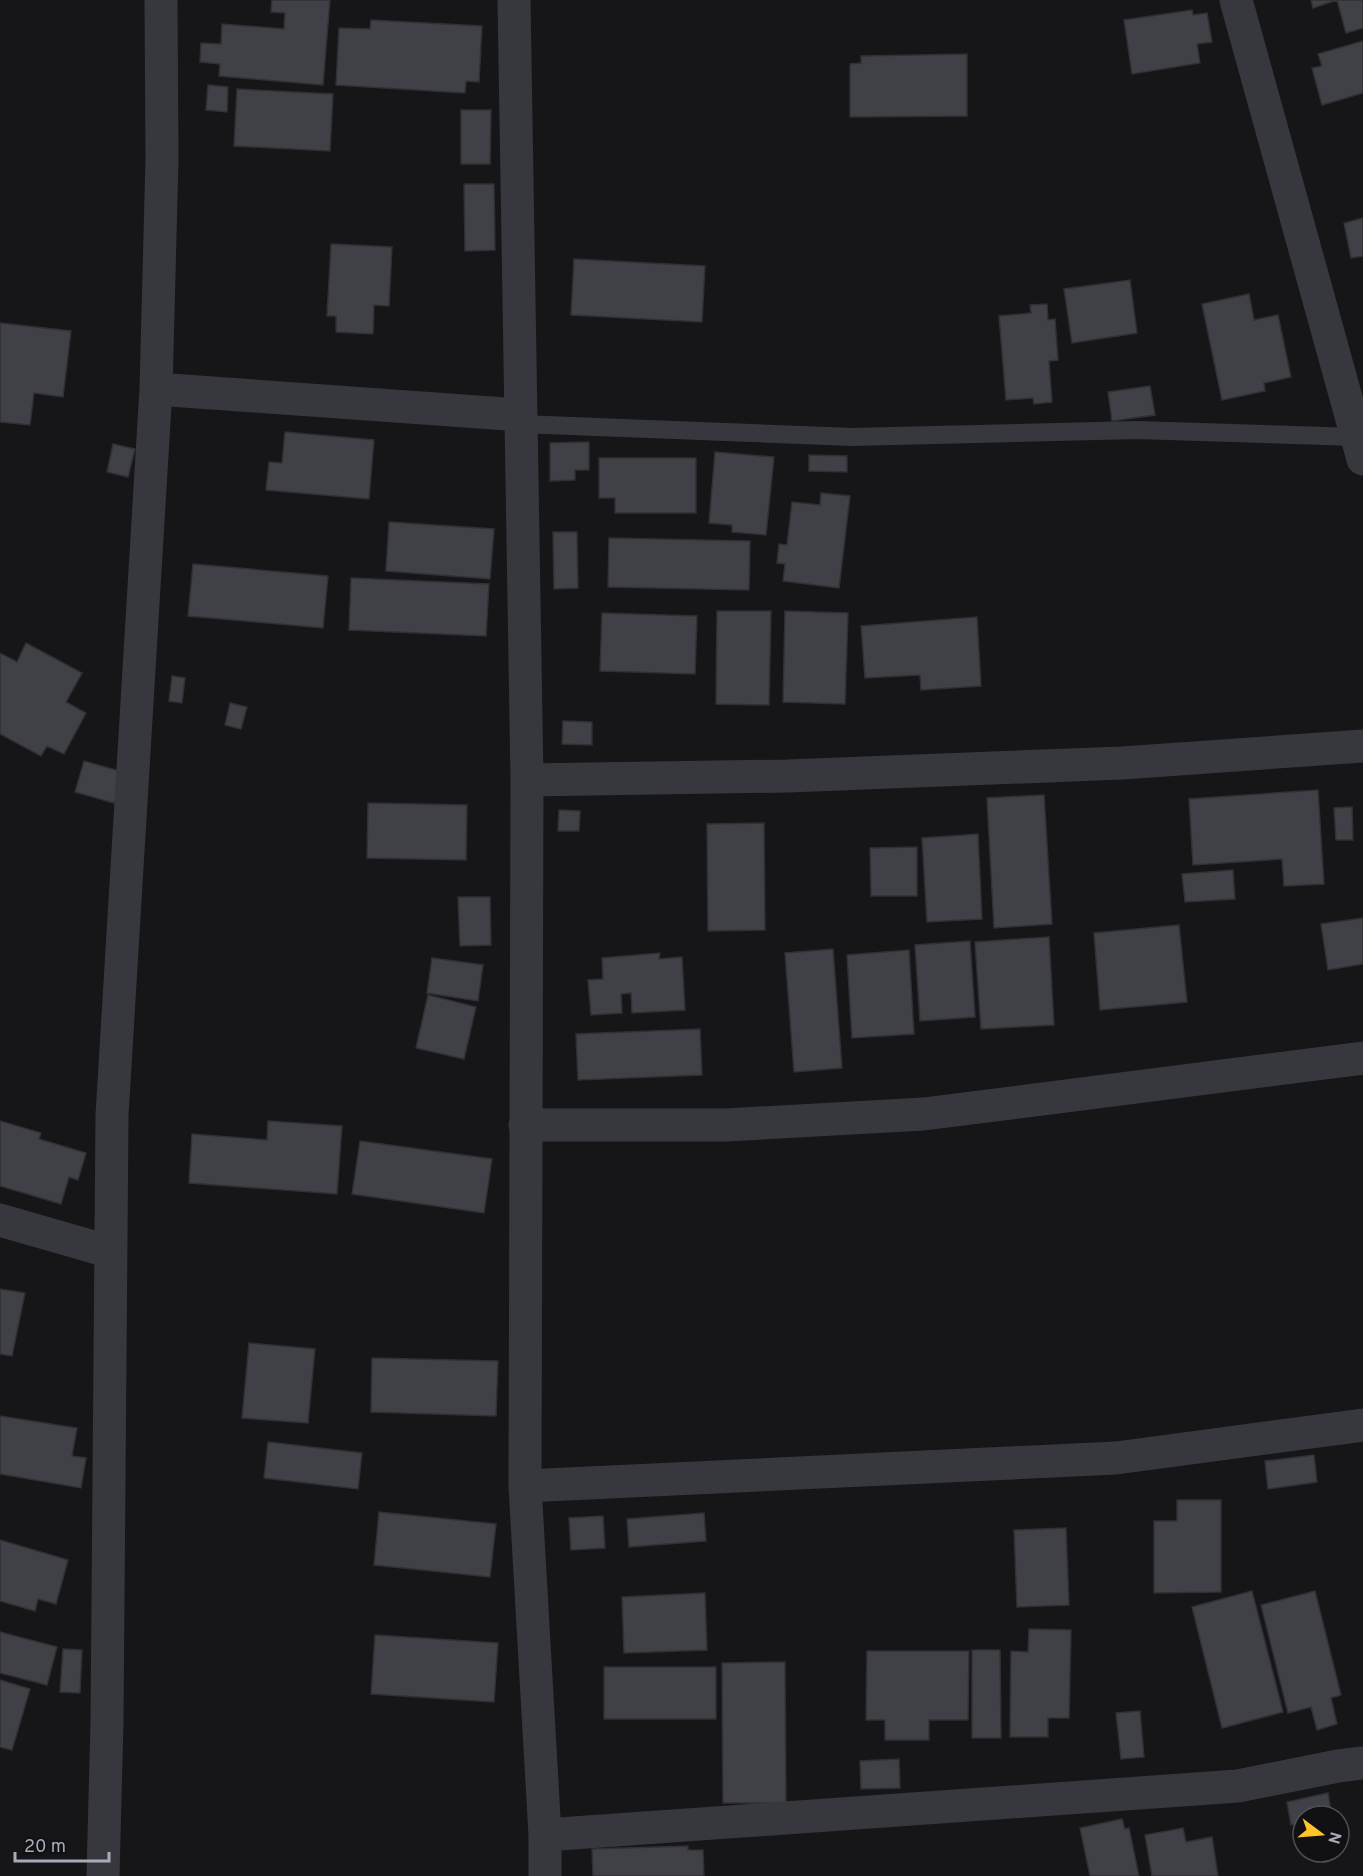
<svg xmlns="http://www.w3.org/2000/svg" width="1363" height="1876" viewBox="0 0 1363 1876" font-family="Overpass,sans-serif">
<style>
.building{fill:#404146;stroke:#303035;stroke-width:1.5}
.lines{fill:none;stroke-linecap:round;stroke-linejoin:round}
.lane{stroke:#37383e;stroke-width:18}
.street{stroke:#37383e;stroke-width:33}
</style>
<rect width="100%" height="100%" fill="#161619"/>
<path class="building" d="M272 0H330L323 85 219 76 220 64 200 62 201 43 221 44 222 24 284 29 285 13 271 12Z
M1311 0H1363V28L1346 33 1337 0 1313 8Z
M1192 10 1193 15 1207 13 1212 42 1197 44 1200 63 1132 74 1124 20Z
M371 20 482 26 479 82 466 81 465 93 336 85 339 28 370 29Z
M1363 41V93L1322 105 1312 68 1322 66 1318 54Z
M967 54V116L850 117V64L861 63V56Z
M208 85 228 87 227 112 206 110Z
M237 89 333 94 330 151 234 146Z
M461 110H491L490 164H461Z
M464 184H494L495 250 465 251Z
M1363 218V256L1351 258 1344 223Z
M331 244 392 247 389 306 374 305 373 334 336 332V316H327Z
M574 259 705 266 702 322 571 315Z
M1130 280 1137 333 1072 343 1064 289Z
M1249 294 1254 320 1278 315 1291 377 1264 383 1265 391 1222 400 1202 304Z
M1047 304 1048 320 1055 319 1058 360 1049 361 1052 402 1034 404 1033 398 1006 400 999 316 1031 313 1030 305Z
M0 323 71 331 63 397 34 393 30 425 0 422Z
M1150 386 1155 415 1112 421 1108 392Z
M285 432 374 440 369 499 266 490 269 462 282 463Z
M589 442V470H575V480L550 481V443Z
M113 444 135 449 128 477 107 472Z
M715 452 774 457 766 535 732 532V525L709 523Z
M809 455 847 456V472L809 471Z
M599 458H696V513H615V498H599Z
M821 493 850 496 839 588 783 581 785 564 777 563 779 544 787 545 792 502 820 505Z
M389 522 494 529 490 579 386 571Z
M553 532H577L578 588 554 589Z
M609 538 750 541 749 590 608 587Z
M193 564 328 576 323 628 188 616Z
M351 578 489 584 486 636 349 630Z
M717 611H771L769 705 716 704Z
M785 611 848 613 845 704 783 702Z
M602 613 697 616 695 674 600 671Z
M977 617 981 686 921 690 920 675 865 678 861 626Z
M26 643 82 673 66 702 86 713 64 754 47 746 41 756 0 734V653L17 662Z
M172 676 185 678 182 703 169 701Z
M230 703 247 707 241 729 225 725Z
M563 721 592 722V745L562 744Z
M84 761 123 772 114 803 75 792Z
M1318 790 1324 884 1284 886 1282 859 1193 865 1189 799Z
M1044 795 1052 924 994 928 987 798Z
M368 803 467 805 466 860 367 858Z
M1352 807 1353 840H1336L1334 808Z
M559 810 580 811 579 831H558Z
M764 823 765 930 708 931 707 824Z
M978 834 982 919 927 922 922 838Z
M917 847V896H871L870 848Z
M1233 870 1235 899 1185 902 1182 874Z
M458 897H490L491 945 460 946Z
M1363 918V964L1328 970 1321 924Z
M1179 925 1187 1002 1100 1010 1094 933Z
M1049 937 1054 1025 981 1029 975 942Z
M970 941 975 1017 920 1021 915 945Z
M833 949 842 1068 794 1072 785 953Z
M909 950 914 1034 852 1038 847 955Z
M660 953 659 959 682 957 685 1010 632 1013 631 993 621 994 622 1013 591 1015 588 980 603 979 602 958Z
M432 958 483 965 478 1001 427 993Z
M428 995 476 1007 464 1059 416 1048Z
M700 1029 702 1075 578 1080 576 1034Z
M0 1121 41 1133 39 1139 86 1153 78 1180 69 1177 61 1204 0 1186Z
M268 1121 342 1126 337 1194 189 1183 192 1134 267 1140Z
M360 1141 492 1159 484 1213 352 1194Z
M0 1289 25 1293 12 1356 0 1354Z
M249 1343 315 1349 308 1423 242 1418Z
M372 1358 498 1361 496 1416 371 1412Z
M0 1416 77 1428 72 1456 86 1458 81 1488 0 1474Z
M268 1442 362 1453 358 1489 264 1478Z
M1314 1455 1317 1482 1268 1489 1265 1461Z
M1177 1500H1221V1592L1154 1593V1521H1177Z
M379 1512 496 1524 490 1577 374 1565Z
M704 1513 706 1541 629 1547 627 1519Z
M603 1516 605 1548 571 1550 569 1518Z
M1066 1528 1069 1605 1017 1607 1014 1530Z
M0 1540 68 1560 56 1604 38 1599 35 1611 0 1601Z
M1252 1591 1283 1712 1222 1728 1192 1607Z
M1315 1591 1341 1695 1331 1698 1337 1724 1317 1730 1311 1707 1288 1713 1261 1605Z
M705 1593 707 1650 624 1653 622 1597Z
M1029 1629 1071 1630 1069 1718H1048V1737H1010L1011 1651 1028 1652Z
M0 1632 57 1647 47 1685 0 1673Z
M375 1635 498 1643 494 1702 371 1694Z
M63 1649 82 1650 80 1693 60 1692Z
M972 1650H1000L1001 1738H972Z
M867 1651H969L968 1720H929V1740H885V1720H866Z
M785 1662 786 1803H723L722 1663Z
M604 1667H716V1719H604Z
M0 1680 30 1689 12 1750 0 1747Z
M1140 1711 1144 1757 1121 1759 1116 1713Z
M899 1759 900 1788 861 1789 860 1761Z
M1328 1793 1332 1816H1303V1822L1291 1825 1287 1802Z
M1122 1819 1125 1829 1129 1828 1139 1876H1090L1080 1828Z
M1183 1828 1186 1842 1212 1837 1218 1876H1152L1145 1835Z
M688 1846V1850H703L704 1876H593L592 1849Z"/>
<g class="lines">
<path class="lane" d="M520 424 852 437 1137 430 1357 437"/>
<path class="street" d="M514 0 527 780 525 1486 545 1835V1876
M1236 0 1363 459
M156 389 520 415
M527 780 788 776 1122 763 1363 746
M525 1125H726L924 1114 1363 1058
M0 1220 111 1252
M525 1486 1116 1458 1363 1425
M545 1835 1238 1786 1338 1766 1363 1763
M103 1876 107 1721 112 1115 156 389 162 159 161 0"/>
</g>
<g transform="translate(1321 1834) rotate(106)"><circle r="28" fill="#111114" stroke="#4d4f56" stroke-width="1.5"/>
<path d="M0-4.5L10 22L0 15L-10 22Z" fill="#ffc528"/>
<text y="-9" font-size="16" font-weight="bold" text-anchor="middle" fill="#a7acba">N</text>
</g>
<path d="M15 1852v9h94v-9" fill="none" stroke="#a7acba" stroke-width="3"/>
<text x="24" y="1852" font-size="18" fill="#a7acba" stroke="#111114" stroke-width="4.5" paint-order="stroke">20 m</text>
</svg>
